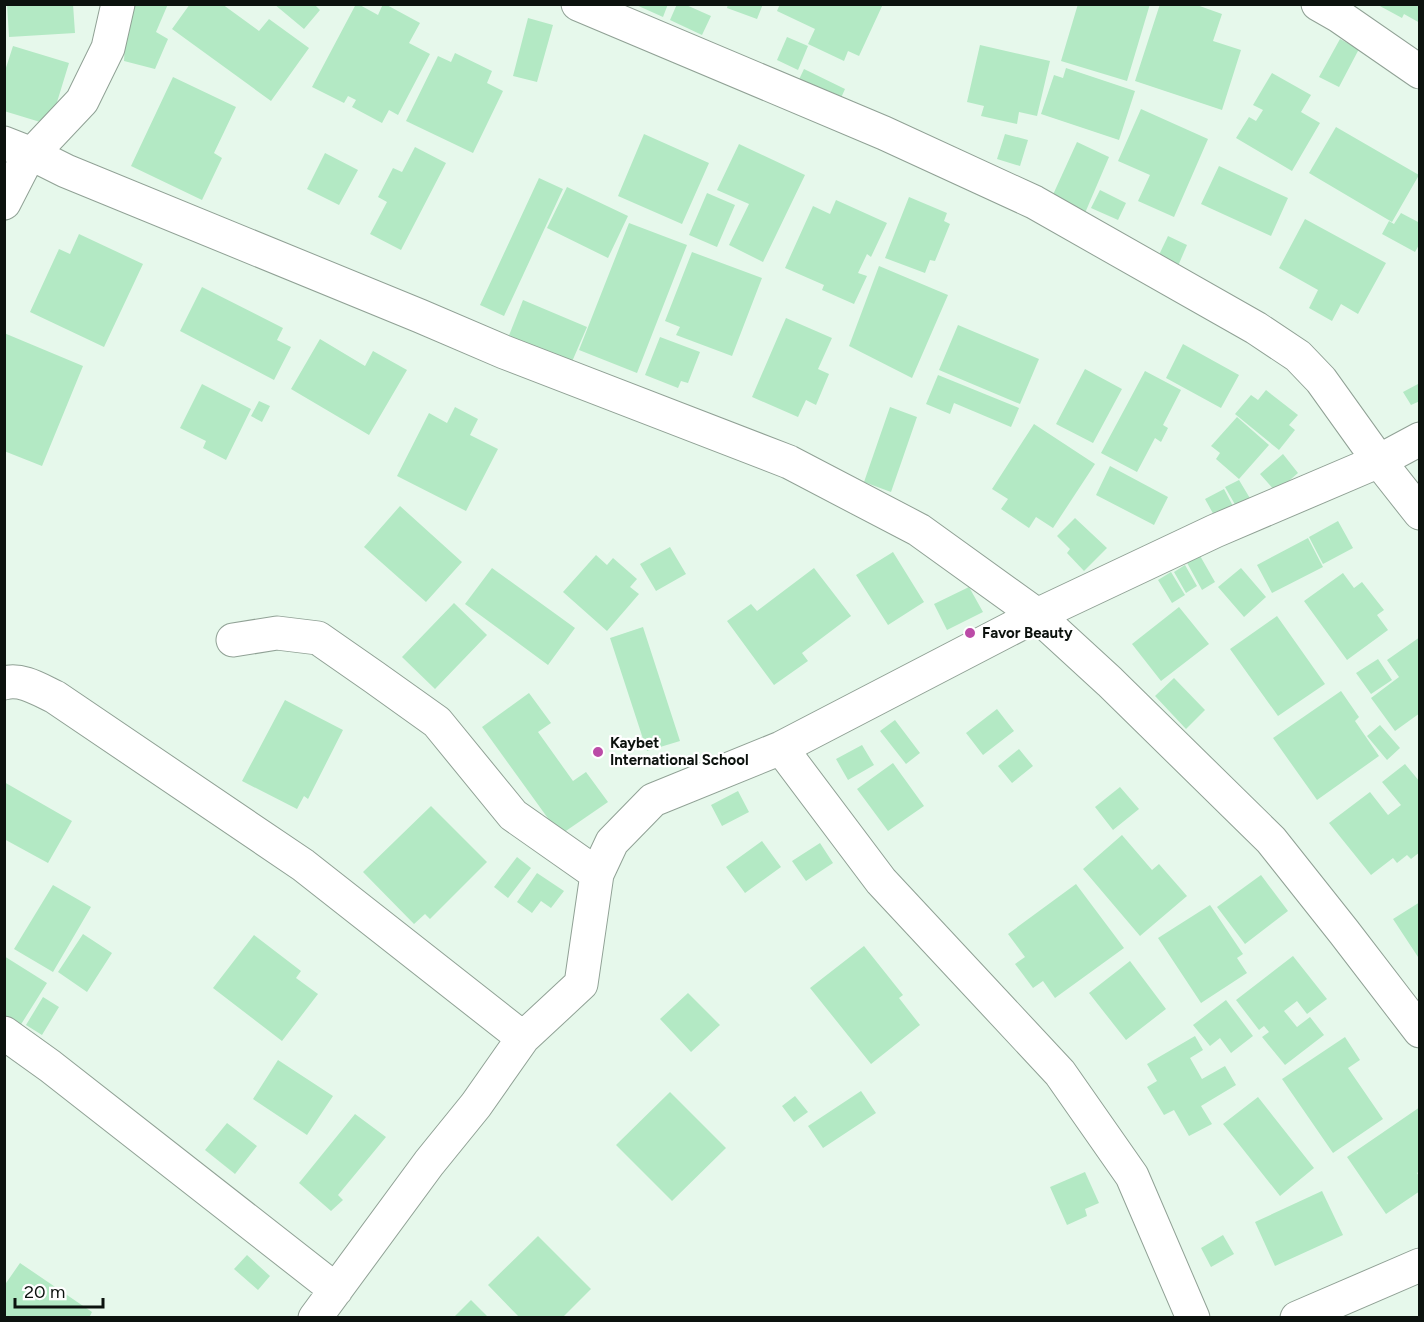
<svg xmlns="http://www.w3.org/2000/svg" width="1424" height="1322" viewBox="0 0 1424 1322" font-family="Figtree,sans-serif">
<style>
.building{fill:#b3e9c4}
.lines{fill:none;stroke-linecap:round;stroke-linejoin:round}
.street-casing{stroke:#90a195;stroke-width:35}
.street{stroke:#fff;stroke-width:33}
.poi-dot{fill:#bb4ba7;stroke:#fff;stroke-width:2}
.labels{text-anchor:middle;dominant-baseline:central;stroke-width:4.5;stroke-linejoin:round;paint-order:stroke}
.poi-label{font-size:15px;font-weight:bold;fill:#0c120e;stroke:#fff;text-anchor:start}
</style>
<rect width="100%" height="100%" fill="#e6f8eb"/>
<path class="building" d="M7 4H73L75 33 9 37Z
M127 4H168L156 32 168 39 155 69 124 61Z
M190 4H222L259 31 269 19 309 48 271 101 172 29Z
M274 4H314L320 10 304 29Z
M356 4H358L378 15 383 4H385L420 23 409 43 430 54 398 115 389 110 382 123 352 107 356 100 348 96 344 103 312 87Z
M634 4H668L663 17Z
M677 4H684L711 16 702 35 670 20Z
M728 4H763L757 19 727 8Z
M780 4H883L859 56 848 51 844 61 808 44 815 29 777 11Z
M1078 4H1150L1127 81 1061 61Z
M1160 4H1194L1222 14 1213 41 1241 50 1222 110 1135 81Z
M1378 5H1420V23L1404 14 1402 18Z
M528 18 553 25 537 82 513 76Z
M787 37 808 46 798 70 777 60Z
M1340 39 1359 49 1339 87 1319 77Z
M980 45 1050 61 1037 116 1019 112 1017 124 981 116 984 106 967 102Z
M13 46 69 63 50 125 4 111V74Z
M455 53 492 71 487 83 503 91 473 153 406 121 438 56 451 62Z
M1066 68 1135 91 1119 140 1041 114 1054 75 1063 78Z
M804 69 845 89 836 109 794 90Z
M1272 73 1311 95 1301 112 1320 123 1292 171 1236 138 1249 117 1256 121 1263 110 1253 105Z
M173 77 236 107 214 153 222 158 202 200 131 166Z
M1141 109 1208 139 1174 217 1138 201 1150 175 1118 161Z
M1336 127 1419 175 1392 222 1309 173Z
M644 134 709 163 682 224 618 196Z
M1005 134 1028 140 1020 166 997 159Z
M1077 142 1109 157 1085 213 1051 199Z
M739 144 805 175 763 262 729 245 749 204 717 190Z
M415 147 446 163 401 250 370 234 387 202 378 197 393 168 402 172Z
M325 153 358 170 339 205 307 189Z
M1219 166 1288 198 1271 236 1201 204Z
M539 178 563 189 504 316 480 305Z
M567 187 628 216 608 258 547 228Z
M1100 190 1126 203 1118 220 1091 208Z
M707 193 735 205 717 247 689 235Z
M909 197 947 213 944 221 950 224 935 261 930 260 925 273 885 258Z
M836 200 887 223 871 257 867 254 858 273 867 276 854 304 822 290 824 285 785 268 813 206 830 214Z
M1401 213 1420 223V243L1415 252 1382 234 1389 221 1394 224Z
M1305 219 1386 263 1358 314 1341 304 1332 321 1309 308 1318 290 1279 268Z
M629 223 687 245 637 373 579 350Z
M79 234 143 264 104 347 30 312 59 249 70 254Z
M1168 236 1187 245 1178 266 1158 257Z
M692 252 762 278 732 356 676 335 680 327 665 321Z
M879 266 948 295 912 378 849 346Z
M202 287 283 328 277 340 291 347 274 380 180 331Z
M523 300 587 327 571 364 508 338Z
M786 318 832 338 818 369 829 374 816 405 806 400 798 417 752 397Z
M958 325 1039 359 1020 404 939 370Z
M4 333 83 366 42 466 4 451Z
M660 337 700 352 688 383 681 381 678 388 645 375Z
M320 339 365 366 373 351 407 370 369 435 291 389Z
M1183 344 1239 375 1221 408 1166 378Z
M1085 369 1122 389 1093 443 1056 424Z
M1145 371 1181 390 1163 425 1168 428 1161 442 1155 438 1137 472 1101 453Z
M938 375 1019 408 1011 427 954 403 950 414 926 404Z
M202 384 251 409 226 460 203 448 206 441 180 428Z
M1418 384 1420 386V401L1411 405 1403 392Z
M1266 390 1298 415 1289 425 1295 430 1279 450 1235 414 1251 395 1258 400Z
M259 401 270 406 262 422 251 416Z
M455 407 478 419 470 435 498 449 466 511 397 476 429 413 447 423Z
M890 407 917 417 891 492 864 482Z
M1237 417 1269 445 1239 479 1216 459 1220 453 1211 446Z
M1034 424 1095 464 1053 528 1036 517 1029 528 1001 509 1008 499 992 489Z
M1283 454 1298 473 1276 492 1260 474Z
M1110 466 1168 497 1154 525 1096 495Z
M1239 480 1251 500 1237 508 1225 487Z
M1224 489 1234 508 1215 517 1205 499Z
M400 506 462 562 426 602 364 547Z
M1075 518 1107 548 1084 571 1067 553 1070 549 1057 536Z
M1338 521 1353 548 1323 564 1309 537Z
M1308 538 1323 567 1272 593 1257 565Z
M670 547 686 574 656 591 640 564Z
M893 552 924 602 888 625 856 575Z
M1199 554 1215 582 1202 590 1186 561Z
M596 555 607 565 613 558 637 579 630 587 639 594 607 631 563 592Z
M1185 565 1197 586 1186 593 1174 572Z
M492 568 575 628 548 665 465 604Z
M814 568 851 616 802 653 808 661 774 685 727 621 751 604 757 611Z
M1241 568 1266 597 1244 617 1218 587Z
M1171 572 1185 595 1172 603 1158 580Z
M1343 573 1354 588 1362 582 1384 610 1377 615 1388 630 1347 660 1304 601Z
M969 587 983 612 947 630 934 604Z
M454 603 487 635 435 689 402 657Z
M1179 607 1209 644 1161 681 1132 644Z
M1277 616 1325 684 1278 716 1230 649Z
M643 627 680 741 647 751 610 638Z
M1420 637V713L1395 731 1371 698 1399 677 1387 660Z
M1378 659 1392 680 1371 694 1356 673Z
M1174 678 1205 710 1186 729 1155 696Z
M1341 691 1359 717 1355 721 1379 756 1317 800 1273 738Z
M529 693 551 723 538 732 573 781 586 772 608 802 560 835 482 727Z
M285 700 343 730 308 799 304 796 297 809 242 781Z
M997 709 1014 731 983 755 966 733Z
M895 720 920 753 906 764 880 731Z
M1380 725 1400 748 1387 760 1367 736Z
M862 745 874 765 848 780 836 759Z
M1019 749 1033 766 1012 783 998 766Z
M893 763 924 806 888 831 857 789Z
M1405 764 1420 782V852L1411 859 1407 855 1397 863 1393 858 1371 875 1329 823 1370 792 1388 815 1401 805 1382 782Z
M4 782 72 821 48 863 4 839Z
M1120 787 1139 809 1113 830 1095 807Z
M738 791 749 812 722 826 711 805Z
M431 806 487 862 430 919 425 914 414 924 363 872Z
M1122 835 1152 870 1159 864 1187 896 1140 936 1083 869Z
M762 841 781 867 745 893 726 867Z
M820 843 833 863 806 881 792 861Z
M517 857 531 868 508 898 494 887Z
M537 873 564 891 551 908 541 901 532 913 517 902Z
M1261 875 1288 911 1245 944 1217 907Z
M1076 884 1124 948 1055 998 1043 981 1033 988 1015 964 1025 957 1008 934Z
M53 885 91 907 53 972 14 949Z
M1420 902V960L1393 919Z
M1210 905 1243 954 1237 958 1247 973 1201 1003 1158 938Z
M83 934 112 953 87 992 58 972Z
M254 935 301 971 296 978 318 994 282 1041 213 988Z
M864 946 903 995 899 998 920 1025 871 1064 810 988Z
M4 956 47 983 20 1026 4 1017Z
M1293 956 1327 999 1307 1014 1297 1001 1284 1011 1297 1027 1310 1017 1324 1035 1285 1065 1262 1037 1269 1032 1264 1026 1259 1030 1236 1000Z
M1130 961 1166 1009 1126 1040 1089 993Z
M688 993 720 1025 691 1052 660 1019Z
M43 997 59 1007 42 1035 26 1025Z
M1226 1000 1253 1036 1231 1053 1220 1038 1210 1046 1193 1025Z
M1195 1036 1203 1050 1190 1058 1202 1079 1225 1066 1236 1085 1201 1106 1212 1124 1189 1136 1174 1110 1164 1115 1147 1087 1157 1081 1147 1064Z
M1345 1037 1360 1060 1348 1068 1383 1119 1333 1153 1282 1079Z
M278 1060 333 1096 307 1135 253 1099Z
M861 1091 876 1113 823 1148 808 1126Z
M670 1092 726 1148 672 1201 616 1145Z
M795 1096 808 1112 794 1122 782 1106Z
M1258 1097 1314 1168 1280 1196 1223 1124Z
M1420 1107V1171L1417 1173 1420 1178V1191L1386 1214 1347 1157Z
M355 1114 386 1137 338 1195 343 1200 331 1211 299 1183Z
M227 1123 257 1146 235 1174 205 1150Z
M1085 1172 1099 1203 1085 1209 1087 1216 1067 1225 1050 1187Z
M1322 1191 1343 1235 1275 1266 1255 1222Z
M1223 1235 1234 1254 1211 1267 1201 1248Z
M538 1236 591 1289 562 1318H520L488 1285Z
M247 1255 270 1276 258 1290 234 1269Z
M20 1263 92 1312 89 1318H4V1286Z
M471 1300 489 1318H453Z"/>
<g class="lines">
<defs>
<path id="street" d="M578 4 884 133 1034 202 1256 328 1298 356 1321 380 1379 461 1420 513
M1318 4 1339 16 1420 72
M4 143 32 154 66 171 420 316 504 352 789 462 919 530 1037 615 1110 682 1271 840 1344 932 1420 1031
M4 203 23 166 32 154 82 101 108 48 118 4
M233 640 277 633 318 638 374 677 437 722 513 815 597 874
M4 683C22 678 40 690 55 697L303 865 523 1038
M781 748 881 881 1060 1073 1132 1176 1193 1318
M4 1033 50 1066 336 1290
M315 1318 429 1163 476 1105 523 1038 581 984 597 874 612 842 653 800 781 748 1037 615 1215 531 1379 461 1420 439
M1297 1318 1420 1265"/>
</defs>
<use href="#street" class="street-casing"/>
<use href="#street" class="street"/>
</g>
<g class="poi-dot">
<circle cx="970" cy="633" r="6"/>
<circle cx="598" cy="752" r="6"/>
</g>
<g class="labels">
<g class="poi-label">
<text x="982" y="633">Favor Beauty</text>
<text x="610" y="743">Kaybet<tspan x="610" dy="17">International School</tspan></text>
</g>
</g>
<rect width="1424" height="1322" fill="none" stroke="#0c120e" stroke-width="12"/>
<path d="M15 1298v9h88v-9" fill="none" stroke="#0c120e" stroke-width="3"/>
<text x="24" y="1298" font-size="18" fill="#0c120e" stroke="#ffffff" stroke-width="4.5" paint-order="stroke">20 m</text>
</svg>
